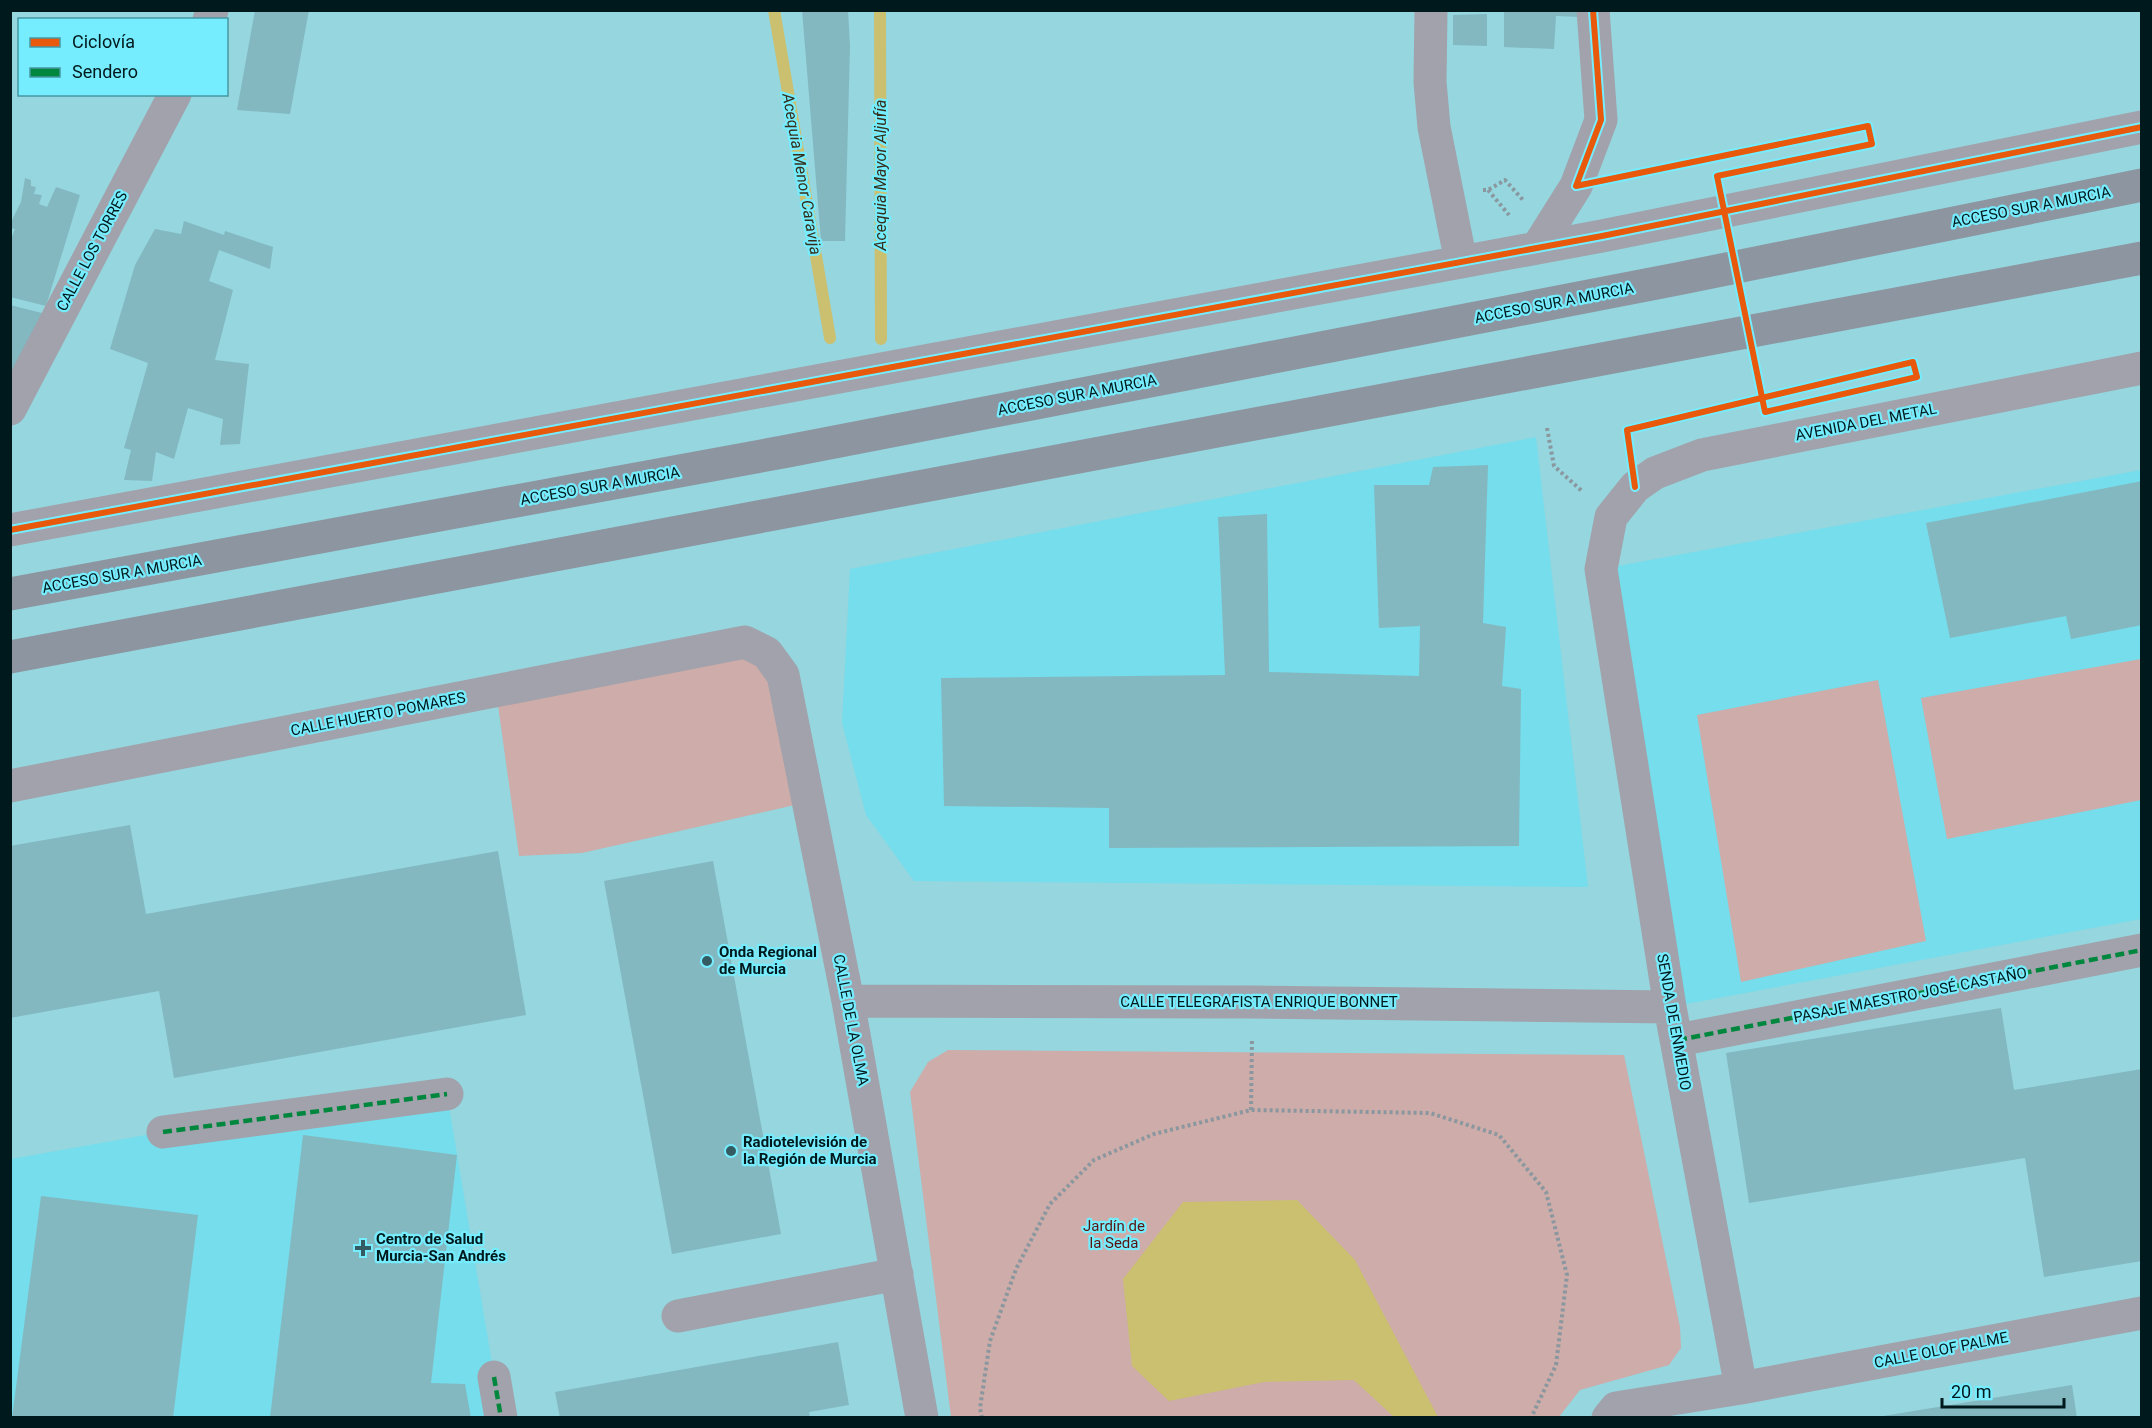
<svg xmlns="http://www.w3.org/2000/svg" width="2152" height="1428" viewBox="0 0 2152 1428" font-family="Roboto,sans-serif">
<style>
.built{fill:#75ddeb}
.green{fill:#cdaca9}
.water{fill:#cbc070}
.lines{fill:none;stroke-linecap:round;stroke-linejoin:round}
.stream{stroke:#cbc070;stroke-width:12}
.building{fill:#83b8c0}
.path{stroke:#8a979e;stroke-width:4;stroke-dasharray:3 3;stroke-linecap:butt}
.street{stroke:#a1a2ab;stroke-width:33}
.highway{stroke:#8c95a0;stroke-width:33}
.quiet{stroke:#00873e;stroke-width:4.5;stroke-dasharray:9 4.5;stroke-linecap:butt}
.cycleway-casing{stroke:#76edfe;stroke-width:10}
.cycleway{stroke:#e8590c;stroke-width:6}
.poi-dot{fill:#345b61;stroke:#76edfe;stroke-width:2}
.labels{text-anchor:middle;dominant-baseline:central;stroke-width:4.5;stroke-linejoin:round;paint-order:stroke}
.street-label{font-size:15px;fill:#00191d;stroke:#76edfe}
.poi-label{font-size:15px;font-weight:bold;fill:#00191d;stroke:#76edfe;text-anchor:start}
.park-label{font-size:15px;fill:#5a1411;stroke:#76edfe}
.water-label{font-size:16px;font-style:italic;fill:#362e1a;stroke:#76edfe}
</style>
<rect width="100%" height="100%" fill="#95d6df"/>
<path class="built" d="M1536 437 1588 887 914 881 866 815 842 723 850 569Z
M2141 470V919L1670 1007 1601 569Z
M447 1094 501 1417 11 1418V1159L163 1132Z"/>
<path class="green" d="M767 653 808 802 582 853 519 856 496 691Z
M2141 659V800L1947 839 1921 698Z
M1878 680 1926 941 1741 982 1697 715Z
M948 1050 1624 1055 1680 1327 1681 1348 1669 1365 1580 1390 1559 1417H951L910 1092 928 1062Z"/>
<path class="water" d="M1297 1200 1355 1260 1438 1417H1394L1354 1380 1264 1382 1169 1401 1132 1366 1123 1279 1183 1202Z"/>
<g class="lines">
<path class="stream" d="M774 10 830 338
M880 10 881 339"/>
</g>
<path class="building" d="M255 10H309L290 114 237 110Z
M802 10H848L850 46 845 241H821Z
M1504 10H1580V17L1556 16 1554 49 1504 47Z
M1487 14V46L1453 45V15Z
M25 178 31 180V186L36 187 34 194 42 195 39 204 47 207 56 187 80 195 46 306 10 297V242L15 229 10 228V224L21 202Z
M184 221 224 235 225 231 273 247 270 269 219 250 209 281 233 290 215 360 249 364 240 444 220 445 223 419 188 408 174 459 156 452 152 481 124 480 131 450 124 448 148 363 110 349 135 265 155 229 181 234Z
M10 305 46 314 10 390Z
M1488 465 1483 623 1506 627 1502 686 1521 689 1519 846 1109 848V808L944 806 941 678 1225 675 1218 517 1267 514 1269 672 1419 676 1420 626 1379 628 1374 485H1429L1433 467Z
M2142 481V625L2071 639 2066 616 1950 638 1926 523Z
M130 825 146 914 498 851 526 1015 174 1078 159 991 10 1018V846Z
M713 861 781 1234 672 1254 604 881Z
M2001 1008 2014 1090 2142 1069V1261L2044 1277 2025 1158 1749 1203 1726 1053Z
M303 1135 457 1155 431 1383 465 1384 471 1418H270Z
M41 1196 198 1215 173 1418H12Z
M838 1342 849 1405 809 1412 810 1418H560L555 1392Z
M2072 1385 2077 1418H1883V1416Z"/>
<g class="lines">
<path class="path" d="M1483 190H1488L1505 180 1523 200
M1488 190 1509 215
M1547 428 1554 466 1583 492
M1251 1110 1252 1038
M982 1418 980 1408 990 1341 1016 1269 1050 1204 1094 1160 1154 1134 1251 1110 1430 1113 1499 1135 1546 1192 1567 1275 1556 1365 1531 1418"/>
<path class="street" d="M1431 10 1430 82 1434 127 1461 262
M209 20 212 10
M1537 248 1576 186 1601 120 1593 10
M10 409 175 94
M10 530 1602 236 2142 127
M10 786 745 642 767 653 783 675 848 1001 922 1418
M848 1001 1252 1002 1670 1007
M1678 1040 2142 950
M163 1132 447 1094
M678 1316 897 1274
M494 1377 501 1418
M1741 1388 1670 1007 1601 569 1611 517 1635 487 1655 473 1702 455 2142 368
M1608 1418 1616 1408 1741 1388 2142 1313"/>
<path class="highway" d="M10 594 788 451 1677 279 2142 185
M10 657 2142 258"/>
<path class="quiet" d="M1678 1040 2142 950
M163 1132 447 1094
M494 1377 501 1418"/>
<defs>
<path id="cycleway" d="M1576 186 1868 126 1872 144 1717 176 1765 412 1917 377 1913 362 1627 430 1635 487
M1576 186 1601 120 1593 10
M10 530 1602 236 2142 127"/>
</defs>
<use href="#cycleway" class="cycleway-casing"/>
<use href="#cycleway" class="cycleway"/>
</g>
<g class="poi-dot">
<circle cx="707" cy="961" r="6"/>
<circle cx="731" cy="1151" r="6"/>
<path d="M360 1239h6v6h6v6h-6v6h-6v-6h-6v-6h6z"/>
</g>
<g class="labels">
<g class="street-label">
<text transform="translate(2031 207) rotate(-11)">ACCESO SUR A MURCIA</text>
<text transform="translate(92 251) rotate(-62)">CALLE LOS TORRES</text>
<text transform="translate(1554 303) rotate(-11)">ACCESO SUR A MURCIA</text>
<text transform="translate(1077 395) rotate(-11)">ACCESO SUR A MURCIA</text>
<text transform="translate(1866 422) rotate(-11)">AVENIDA DEL METAL</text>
<text transform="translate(600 486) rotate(-10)">ACCESO SUR A MURCIA</text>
<text transform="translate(122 574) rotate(-10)">ACCESO SUR A MURCIA</text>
<text transform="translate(378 714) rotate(-11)">CALLE HUERTO POMARES</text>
<text transform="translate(1910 995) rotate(-11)">PASAJE MAESTRO JOSÉ CASTAÑO</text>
<text x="1259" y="1002">CALLE TELEGRAFISTA ENRIQUE BONNET</text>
<text transform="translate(851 1020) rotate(79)">CALLE DE LA OLMA</text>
<text transform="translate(1674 1022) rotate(80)">SENDA DE ENMEDIO</text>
<text transform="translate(1941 1350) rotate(-11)">CALLE OLOF PALME</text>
</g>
<g class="poi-label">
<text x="719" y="952">Onda Regional<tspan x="719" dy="17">de Murcia</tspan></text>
<text x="743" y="1142">Radiotelevisión de<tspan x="743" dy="17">la Región de Murcia</tspan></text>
<text x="376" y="1239">Centro de Salud<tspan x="376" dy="17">Murcia-San Andrés</tspan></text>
</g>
<g class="park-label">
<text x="1114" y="1226">Jardín de<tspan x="1114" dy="17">la Seda</tspan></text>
</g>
<g class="water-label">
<text transform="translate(802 174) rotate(80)">Acequia Menor Caravija</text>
<text transform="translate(880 175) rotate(-90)">Acequia Mayor Aljufía</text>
</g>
</g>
<rect width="2152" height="1428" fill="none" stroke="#00191d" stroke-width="24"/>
<rect x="18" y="18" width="210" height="78" fill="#76edfe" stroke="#4798a4" stroke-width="1.5"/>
<rect x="30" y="38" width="30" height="9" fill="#e8590c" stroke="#4798a4" stroke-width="1.5"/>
<text x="72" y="48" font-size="18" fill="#00191d">Ciclovía</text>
<rect x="30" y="68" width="30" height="9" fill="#00873e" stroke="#4798a4" stroke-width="1.5"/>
<text x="72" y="78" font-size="18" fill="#00191d">Sendero</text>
<path d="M1942 1398v9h122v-9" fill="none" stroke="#00191d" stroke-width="3"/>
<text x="1951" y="1398" font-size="18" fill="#00191d" stroke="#76edfe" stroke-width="4.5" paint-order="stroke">20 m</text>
</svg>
